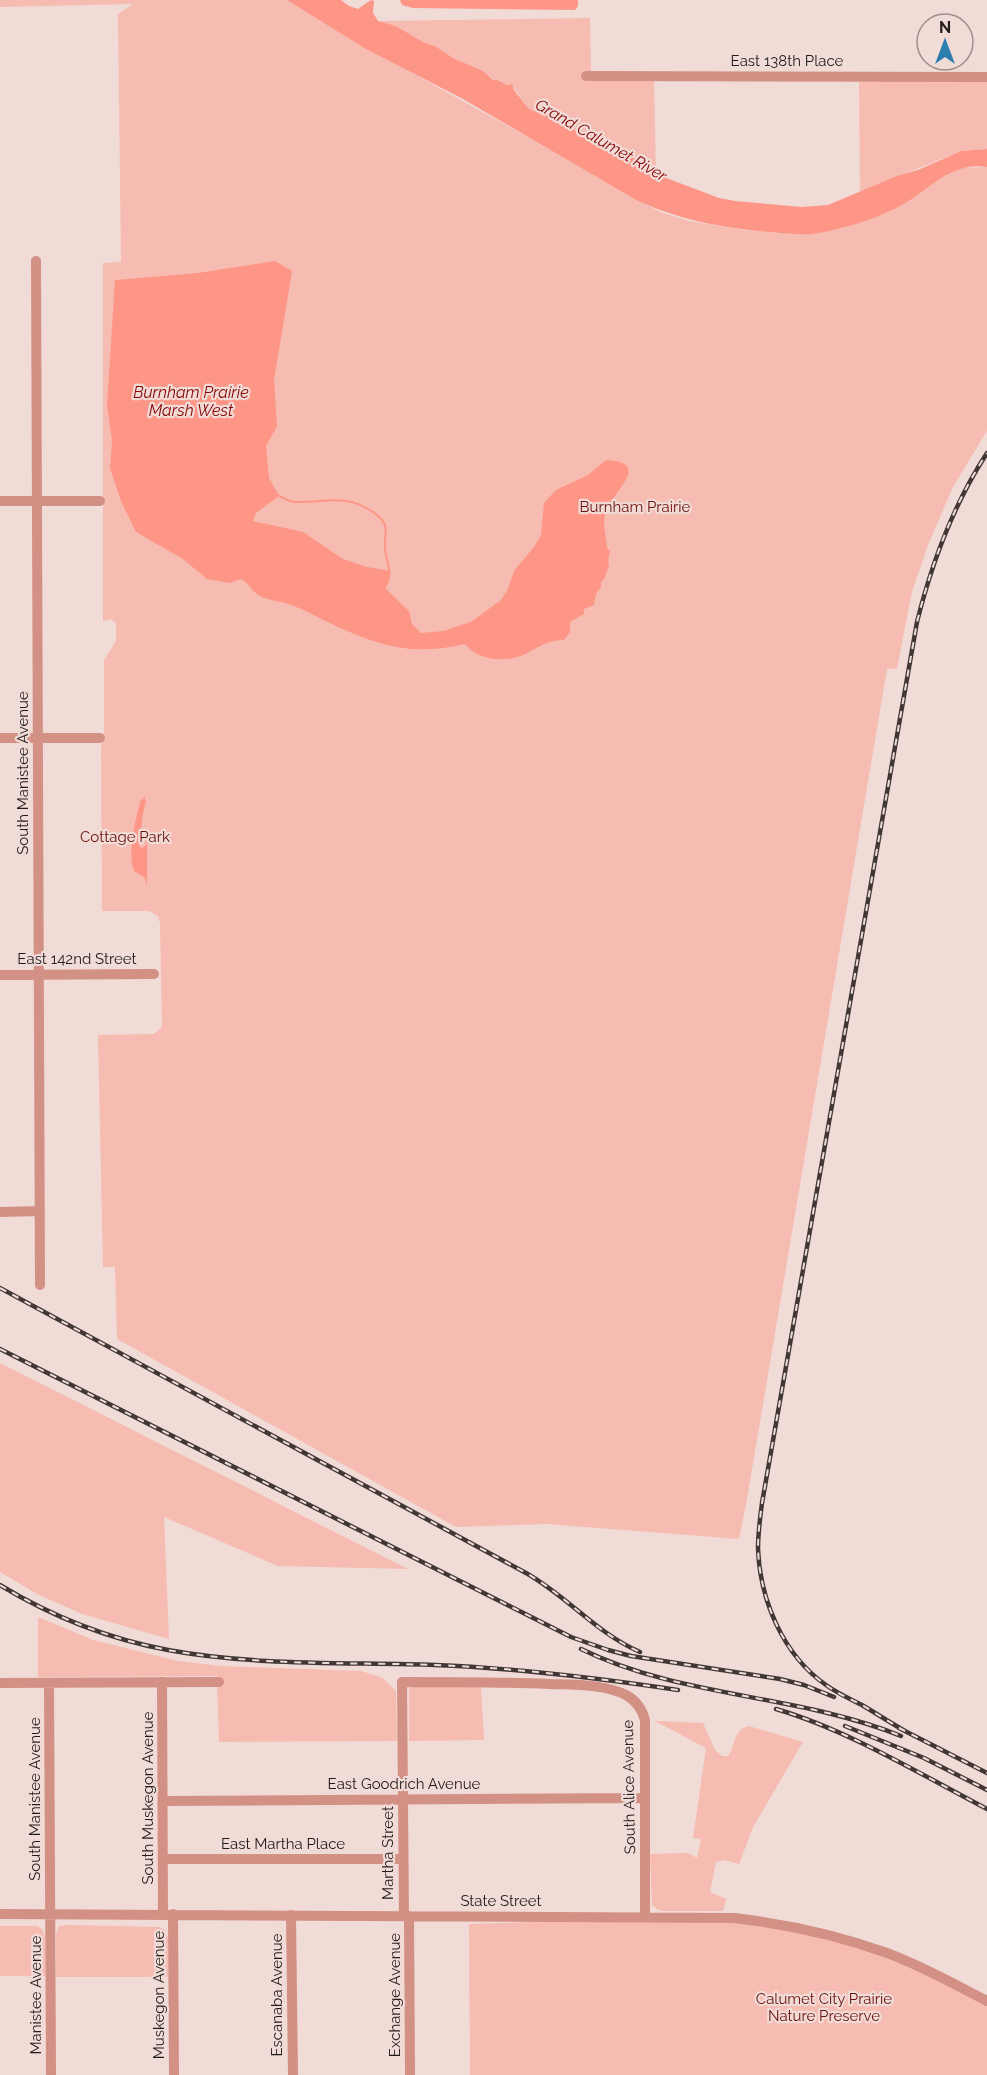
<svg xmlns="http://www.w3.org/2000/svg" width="987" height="2075" viewBox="0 0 987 2075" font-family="Raleway,sans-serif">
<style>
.green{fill:#f6bbb1}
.water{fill:#fd9686}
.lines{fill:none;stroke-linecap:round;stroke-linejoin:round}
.stream{stroke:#fd9686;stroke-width:2}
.minor{stroke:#d39085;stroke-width:10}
.rail-casing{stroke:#413836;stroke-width:4.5}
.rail{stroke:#f0dbd7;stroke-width:2;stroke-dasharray:7;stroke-linecap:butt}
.labels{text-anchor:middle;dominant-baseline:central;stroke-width:4.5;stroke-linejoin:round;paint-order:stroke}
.street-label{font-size:15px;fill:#221b1a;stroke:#f0dbd7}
.park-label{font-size:15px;fill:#6d110b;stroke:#f0dbd7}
.water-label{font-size:16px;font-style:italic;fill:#860402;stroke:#f0dbd7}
</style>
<rect width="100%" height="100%" fill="#f0dbd7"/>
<path class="green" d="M0 0H287L394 63 526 136 636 200 663 213 689 221 743 230 795 234 819 233 936 182 958 168 987 167V431L953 487 928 545 912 592 897 668 887 669 747 1499 739 1539 547 1524 456 1527 117 1339 115 1267H103L98 1035 153 1034 158 1031 162 1026 160 923 158 916 149 911H102L101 749 102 737 104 733V660L116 641V623L111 619 103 621V263L121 262 118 14 133 4 0 7Z
M590 18 591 71H584L585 79 654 80 656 174 635 158 623 154 593 135 571 129 562 118 548 113 533 111 528 108 511 84 507 85 497 80H494L483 71 453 58 435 46 423 42 396 26 378 21Z
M859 80H987V149L961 151 860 192Z
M0 1363 408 1569 278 1566 164 1517 169 1639 82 1614 39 1595 0 1572Z
M38 1617 93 1640 178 1661 221 1666 361 1671 383 1678 396 1691 397 1741 219 1742 217 1683 218 1676 38 1677Z
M414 1684 481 1686 484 1740 409 1741V1689Z
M655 1721 703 1723 715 1750 722 1756H728C736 1745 733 1729 749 1726L803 1742 753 1827 739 1864 725 1860 716 1862 710 1892 726 1899 723 1911H663L657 1909 652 1905 650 1854 688 1853 697 1858 701 1839 693 1838 706 1748Z
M689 1917C748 1925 809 1930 865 1950 907 1965 947 1986 987 2006V2075H470L469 1924Z
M68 1925 160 1927 165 1930 168 1938V1977H56V1934L59 1926Z
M0 1926H37L42 1929 45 1938V1976H0Z"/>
<path class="water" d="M287 0H341L349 6 358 9 371 0 374 1 373 13 378 21 396 26 423 42 435 46 453 58 483 71 493 80H497L507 85 512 84 514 90 528 108 533 111 548 113 562 118 571 129 593 135 623 153 635 158 656 174 719 198 735 201 802 207 828 205 897 176 918 170 961 151 987 149V167C950 161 928 192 898 207 875 219 845 228 819 233 803 236 786 233 769 232 721 228 680 220 636 200L463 99 366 49Z
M400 0H578V6L575 10 413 8 402 5Z
M275 261 292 271 274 380 277 426 266 446 269 478 279 496 256 513 253 521 303 532 343 559 367 567 390 571 386 589 409 611 412 624 421 633 443 631 471 622 501 600 508 589 514 571 534 547 541 535 544 503 556 490 588 475 606 460C655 463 610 492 605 515 602 526 607 537 607 548L610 551 608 560 609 566 604 579 601 582V587L596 594 594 605 584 609V614L570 622V632L564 640C549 640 542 645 529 652 513 662 486 662 471 650 468 648 467 645 464 644 413 657 376 645 330 623 316 617 302 608 288 604 278 600 267 601 257 594 250 589 250 584 241 579L230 583 207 579 183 559 136 532 121 501 110 468 112 441 107 405 115 280 198 273Z
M144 796 146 802C141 816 142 831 139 846L142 848 146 845 147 837V887L145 878 134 871C127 855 136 816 141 799L142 801Z"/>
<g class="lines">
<path class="stream" d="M279 496C284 498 290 502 296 502 325 503 346 493 373 512 378 516 383 519 385 525 387 533 384 540 385 548 386 561 393 572 387 584"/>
<path class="minor" d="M586 76 987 77
M36 261 40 1285
M0 501H100
M0 738H100
M0 975 154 974
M0 1212 40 1211
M162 1682 163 1914
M0 1683 219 1682
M49 1683 51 2075
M163 1801 645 1798
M163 1859H403
M0 1914 734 1918C786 1924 837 1935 887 1953 922 1966 954 1984 987 2001
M173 1914 174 2075
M291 1915 293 2075
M404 1916 402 1682C451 1682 500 1682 549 1684 574 1685 604 1684 626 1695 637 1701 642 1709 645 1720V1917
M409 1916 410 2075"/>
<defs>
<path id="rail" d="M0 1288 526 1573C567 1596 596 1633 640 1652
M0 1349 571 1637 608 1650 631 1656 780 1679 804 1685 834 1697
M0 1585C51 1616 109 1639 168 1650 255 1666 347 1662 435 1665 517 1668 597 1678 678 1690
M581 1649C681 1698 798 1694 901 1736
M776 1709C848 1730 920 1774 987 1809
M845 1726 924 1758 987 1790
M899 1728 987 1773
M905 1731C891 1723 877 1714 862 1705 850 1699 837 1693 826 1685 783 1655 760 1600 758 1549 758 1534 760 1518 762 1503L917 622C932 562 953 505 987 453"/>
</defs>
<use href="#rail" class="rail-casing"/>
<use href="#rail" class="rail"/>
</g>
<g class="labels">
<g class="street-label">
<text x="787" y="61">East 138th Place</text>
<text transform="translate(23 773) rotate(-90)">South Manistee Avenue</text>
<text x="77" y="959">East 142nd Street</text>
<text x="404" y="1784">East Goodrich Avenue</text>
<text transform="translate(629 1787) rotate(-91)">South Alice Avenue</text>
<text transform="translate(148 1798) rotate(-90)">South Muskegon Avenue</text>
<text transform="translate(35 1799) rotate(-90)">South Manistee Avenue</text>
<text x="283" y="1844">East Martha Place</text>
<text transform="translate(388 1853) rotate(-90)">Martha Street</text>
<text x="501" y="1901">State Street</text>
<text transform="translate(36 1995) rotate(-90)">Manistee Avenue</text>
<text transform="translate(159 1995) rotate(-90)">Muskegon Avenue</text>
<text transform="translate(277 1995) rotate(-90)">Escanaba Avenue</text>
<text transform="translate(395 1995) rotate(-90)">Exchange Avenue</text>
</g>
<g class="park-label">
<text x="635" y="507">Burnham Prairie</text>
<text x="125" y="837">Cottage Park</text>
<text x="824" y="1999">Calumet City Prairie<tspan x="824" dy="17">Nature Preserve</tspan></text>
</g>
<g class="water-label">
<text transform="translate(601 140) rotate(30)">Grand Calumet River</text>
<text x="191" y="392">Burnham Prairie<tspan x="191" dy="18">Marsh West</tspan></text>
</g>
</g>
<g transform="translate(945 42)"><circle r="28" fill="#f0dbd7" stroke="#9e8e8b" stroke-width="1.5"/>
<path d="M0-4.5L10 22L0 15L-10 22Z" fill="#2c7eaf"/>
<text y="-9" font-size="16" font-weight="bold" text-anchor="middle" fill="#221b1a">N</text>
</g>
</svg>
